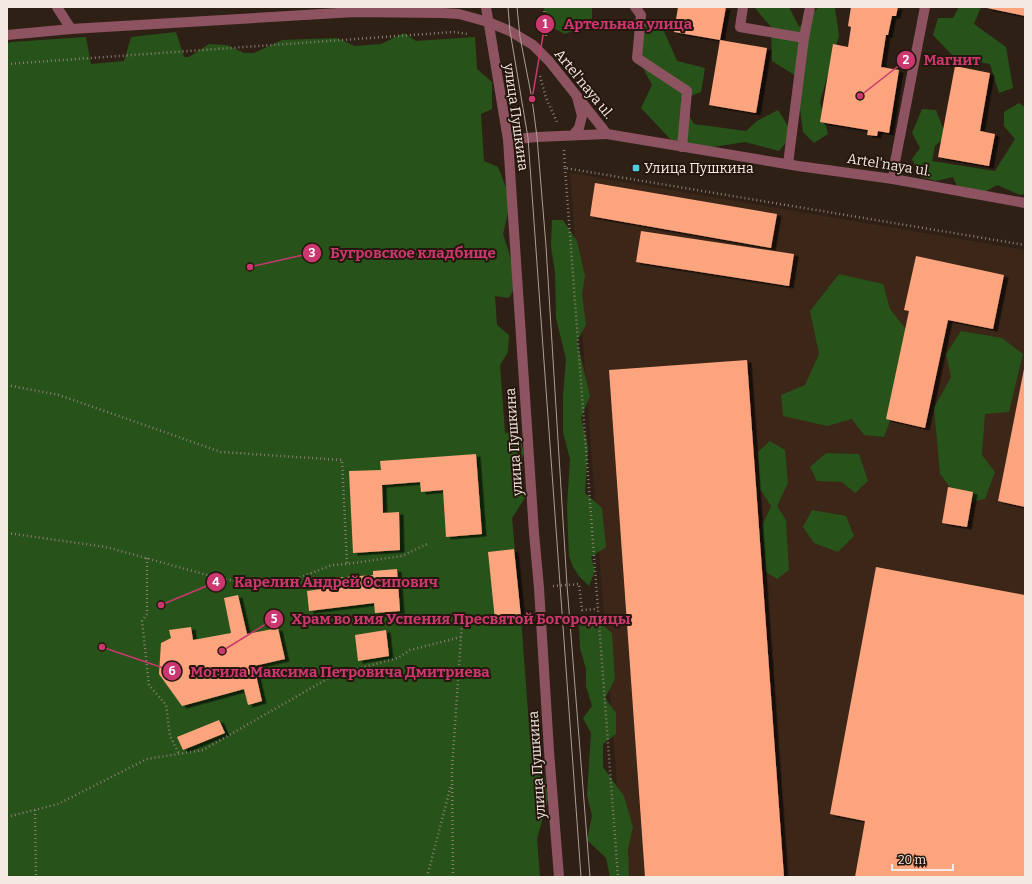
<svg xmlns="http://www.w3.org/2000/svg" width="1032" height="884" viewBox="0 0 1032 884" font-family="Bitter,serif">
<style>
.built{fill:#3b2618}
.green{fill:#27531a}
.building{fill:#fca47d;filter:url(#shadow)}
.lines{fill:none;stroke-linecap:round;stroke-linejoin:round}
.path{stroke:#8b7e75;stroke-width:2.5;stroke-dasharray:1 3;stroke-linecap:butt}
.service{stroke:#8e5361;stroke-width:10}
.minor{stroke:#8e5361;stroke-width:10}
.tertiary{stroke:#8e5361;stroke-width:10}
.tram{stroke:#aa9f96;stroke-width:1}
.poi-dot{fill:#53cbda;stroke:#25170d;stroke-width:1.5}
.labels{text-anchor:middle;dominant-baseline:central;stroke-width:4;stroke-linejoin:round;paint-order:stroke}
.street-label{font-size:14px;fill:#f4eae3;stroke:#25170d}
.poi-label{font-size:14px;fill:#f4eae3;stroke:#25170d;text-anchor:start}
.leader{fill:none;stroke:#ca386f;stroke-width:1.5}
.callout-dot{fill:#ca386f;stroke:#25170d;stroke-width:1.5}
.mark-label{font-size:12px;text-anchor:middle;font-weight:bold;fill:#fff}
.callout-label{font-size:15px;text-anchor:middle;font-weight:bold;fill:#ca386f;stroke:#25170d;stroke-width:4;stroke-linejoin:round;paint-order:stroke}
</style>
<defs>
<filter id="shadow"><feDropShadow dx="4.5" dy="2.5" stdDeviation="0" flood-color="#0009"/></filter>
</defs>
<rect width="100%" height="100%" fill="#2f2016"/>
<path class="built" d="M570 173 1025 250V877H624Z"/>
<path class="green" d="M543 7H592V23L565 34 553 28Z
M754 7H789L799 27 819 7 835 8 839 36 820 102 828 134 814 143 803 132 796 76 772 61 771 27Z
M959 7H981L974 24 1006 47 1013 88 999 93 990 64 954 57 933 35 938 18H953Z
M647 21 663 29 677 61 705 68 701 92 680 100 694 124 746 131 757 121 778 110 793 134 779 151 745 142 706 148 673 142 641 108 652 85 633 49Z
M176 32 184 57H189L209 44 227 45 244 53H254L282 40 337 38 355 46 381 44 404 33 416 41 475 37 477 69 492 82V109L481 114 484 161 498 167 511 200 503 234 518 281 509 298 495 296 497 325 509 335 508 352 500 365 505 433 518 431 524 453 518 468 525 498 512 518 521 617 530 740 540 750 548 799 537 839 540 877H7V44L11 42 86 37 91 64 124 61 131 37Z
M1019 103 1025 107V194L1020 195 997 185 972 199 962 197 953 177 936 181 921 177 912 159 920 148 912 133 922 109 936 110 946 136 935 146 932 161 995 171 1015 139 1004 126V112Z
M552 220H563L577 241 585 276 582 294 586 325 577 341 590 396 581 418 588 447 585 493 602 508 606 547 591 557 595 571 589 586 579 576 573 567 569 556 567 507 570 459 563 432V396L566 359 556 318 555 272 551 246Z
M839 274 883 284 890 309 913 338 899 397 884 437 864 435 852 419 827 426 783 416 781 395 805 385 819 354 810 311Z
M961 331 1002 338 1023 354 1009 412 985 414 982 455 995 472 985 499 962 503 940 474 934 408 951 377 946 354Z
M770 441 785 450 788 483 777 506 786 520 789 570 777 579 766 572 762 526 771 506 760 489 758 452Z
M826 453 859 454 868 481 855 493 842 482 817 481 810 467Z
M812 510 846 516 854 536 838 552 814 543 803 527Z
M596 619 612 633 615 679 605 698 616 713V734L603 744V767L624 796 633 827 628 849 629 877H610L606 858 587 840 592 816 587 795 591 733 583 718 592 706 586 686V669L580 648 579 622Z"/>
<path class="building" d="M678 7H726L720 40 767 48 756 113 709 105 720 40 674 32Z
M851 7H898L896 16H892L888 35H886L881 67 899 70 889 133 878 131 877 136 867 135 868 130 820 122 833 44 848 47 851 27 848 26Z
M987 7H1025V16L987 8Z
M955 66 990 73 980 131 995 134 989 166 938 157Z
M595 183 777 214 771 248 590 216Z
M641 231 794 254 789 286 636 262Z
M916 256 1004 275 993 329 948 320 925 428 886 419 909 311 904 310Z
M747 360 784 877H645L609 370Z
M1024 369H1025V507L998 501Z
M476 454 482 534 446 537 443 490 421 492 420 482 382 485 383 513 399 512 400 550 353 553 349 471 381 470 380 461Z
M948 487 973 492 967 527 942 523Z
M514 549 521 617 495 620 488 552Z
M876 567 1025 595V877H855L865 821 830 814Z
M397 569 400 611 375 613 374 603 309 611 307 591 321 589 320 579 373 575V571Z
M238 595 247 634 278 628 285 659 254 666 262 701 248 705 244 689 182 706 159 674 161 643 171 638 169 630 191 627 193 640 231 633 224 598Z
M386 630 389 656 358 661 355 635Z
M219 720 225 733 183 750 177 737Z"/>
<g class="lines">
<path class="path" d="M544 7 546 36
M7 64 454 32 468 34
M540 76 546 98 557 122
M564 150 565 168 1025 245
M565 168 618 877
M7 385 59 395 221 452 342 460 347 564
M7 533 106 547 218 578 273 587 296 579 332 565 347 564 402 556 429 543
M147 558V614L142 621 149 685 166 705 170 736 179 754
M553 586 579 584 582 610 598 609
M35 810 36 877
M7 817 58 804 147 759 203 750 334 675 398 658 410 650 461 637
M427 877 451 785
M453 877 452 769 461 637 463 614"/>
<path class="service" d="M635 7 641 15 637 58 687 91 682 147
M743 7 740 27 804 38 810 7
M788 164 804 38
M893 179 895 162 925 7"/>
<path class="minor" d="M57 7 71 29
M486 7 508 140 534 533 539 588 549 751 559 877
M573 135 579 128 582 116 577 97
M508 140 537 137 607 134"/>
<path class="tertiary" d="M7 35 71 29 355 12 442 13 459 14 488 22 510 31 533 45 549 61 607 134 798 166 893 179 1025 203"/>
<path class="tram" d="M508 7 510 31 528 138 581 877
M517 7 520 37 532 99 537 137 546 246 567 585 590 877"/>
</g>
<rect class="poi-dot" x="632" y="164" width="8" height="8" rx="2"/>
<g class="labels">
<g class="street-label">
<text transform="translate(584 84) rotate(51)">Artel'naya ul.</text>
<text transform="translate(516 117) rotate(82)">улица Пушкина</text>
<text transform="translate(889 165) rotate(9)">Artel'naya ul.</text>
<text transform="translate(514 442) rotate(-94)">улица Пушкина</text>
<text transform="translate(537 765) rotate(-94)">улица Пушкина</text>
</g>
<g class="poi-label">
<text x="644" y="168">Улица Пушкина</text>
</g>
</g>
<path class="leader" d="M532 99L545 24M860 96L906 60M250 267L312 253M161 605L216 582M222 651L274 619M102 647L172 671"/>
<g class="callout-dot">
<circle cx="532" cy="99" r="4"/>
<circle cx="860" cy="96" r="4"/>
<circle cx="250" cy="267" r="4"/>
<circle cx="161" cy="605" r="4"/>
<circle cx="222" cy="651" r="4"/>
<circle cx="102" cy="647" r="4"/>
<circle cx="545" cy="24" r="10"/>
<circle cx="906" cy="60" r="10"/>
<circle cx="312" cy="253" r="10"/>
<circle cx="216" cy="582" r="10"/>
<circle cx="274" cy="619" r="10"/>
<circle cx="172" cy="671" r="10"/>
</g>
<g class="mark-label">
<text x="545" y="28">1</text>
<text x="906" y="64">2</text>
<text x="312" y="257">3</text>
<text x="216" y="586">4</text>
<text x="274" y="623">5</text>
<text x="172" y="675">6</text>
</g>
<g class="callout-label">
<text x="628" y="29">Артельная улица</text>
<text x="952" y="65">Магнит</text>
<text x="413" y="258">Бугровское кладбище</text>
<text x="336" y="587">Карелин Андрей Осипович</text>
<text x="461" y="624">Храм во имя Успения Пресвятой Богородицы</text>
<text x="340" y="677">Могила Максима Петровича Дмитриева</text>
</g>
<rect width="1032" height="884" fill="none" stroke="#f4eae3" stroke-width="16"/>
<path d="M892 864v6h61v-6" fill="none" stroke="#f4eae3" stroke-width="2"/>
<text x="898" y="864" font-size="12" fill="#f4eae3" stroke="#25170d" stroke-width="3" paint-order="stroke">20 m</text>
</svg>
